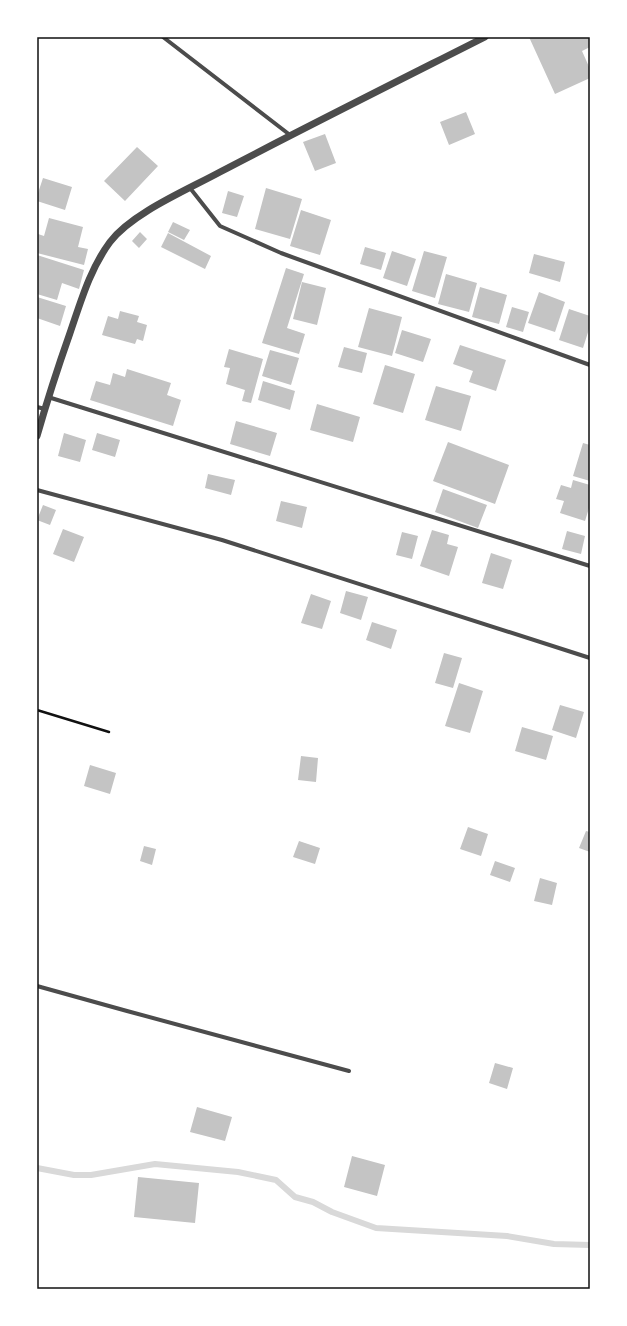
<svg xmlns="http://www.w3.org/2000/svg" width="627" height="1326" viewBox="0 0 627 1326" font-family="'DM Sans',sans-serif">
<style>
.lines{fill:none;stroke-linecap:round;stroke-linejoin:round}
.stream{stroke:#d9d9d9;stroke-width:6}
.building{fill:#c4c4c4}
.path{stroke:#111;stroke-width:2.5}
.minor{stroke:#4c4c4c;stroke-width:4}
.tertiary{stroke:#4c4c4c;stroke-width:7}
.neatline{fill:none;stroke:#111;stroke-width:1.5}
</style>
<rect width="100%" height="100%" fill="#fff"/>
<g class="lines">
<path class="stream" d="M37 1168 74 1175H91L155 1164 238 1172 276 1180 295 1197 313 1202 332 1212 376 1228 507 1236 554 1244 590 1245"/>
</g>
<path class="building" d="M529 37H590V47L582 51 590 69V78L555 94Z
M466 112 475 134 449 145 440 122Z
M325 134 336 163 315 171 303 142Z
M137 147 158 166 125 201 104 181Z
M43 178 72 187 65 210 37 201V196Z
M266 188 302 199 290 239 255 229Z
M228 191 244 196 237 217 222 213Z
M301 210 331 220 320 255 290 246Z
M49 218 83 227 78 247 88 249 84 265 37 253 38 234 44 236Z
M173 222 190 230 184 240 168 232Z
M140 232 147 239 139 248 132 241Z
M168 233 211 256 205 269 161 247Z
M365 247 386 253 381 270 360 264Z
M392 251 416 259 407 286 383 278Z
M424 251 447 257 435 298 412 291Z
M534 254 565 262 560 282 529 273Z
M37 255 84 270 79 289 62 283 57 300 37 294Z
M286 268 304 274 287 328 305 334 299 354 262 343Z
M446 274 477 283 469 312 438 304Z
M302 282 326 288 317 325 293 319Z
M480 287 507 295 499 324 472 317Z
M539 292 565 302 555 332 528 323Z
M37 297 66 306 60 326 37 318Z
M512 307 529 312 523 332 506 327Z
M369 308 402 317 392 356 358 347Z
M569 309 590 316V326L583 348 559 340Z
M120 311 139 316 137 322 147 325 143 341 137 339 135 344 102 335 108 316 118 319Z
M402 330 431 339 423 362 395 353Z
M460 345 506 360 496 391 469 382 473 371 453 364Z
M344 347 367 353 362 373 338 367Z
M229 349 263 359 251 403 242 401 245 390 226 384 230 368 224 367Z
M270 350 299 358 291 385 262 376Z
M385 365 415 374 403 413 373 404Z
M127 369 171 383 167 395 181 400 173 426 90 400 96 381 110 385 113 373 125 377Z
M263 381 295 391 290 410 258 400Z
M436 386 471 396 461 431 425 420Z
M317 404 360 417 353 442 310 430Z
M236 421 277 433 270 456 230 444Z
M64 433 86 440 80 462 58 456Z
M97 433 120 440 115 457 92 450Z
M448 442 509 465 495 504 433 481Z
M583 443 590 445V481L573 476Z
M208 474 235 480 231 495 205 488Z
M573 480 590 485V505L585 521 560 513 564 501 556 499 561 485 571 488Z
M443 489 487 505 478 528 435 512Z
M281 501 307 507 302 528 276 521Z
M43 505 56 510 50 525 37 520Z
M63 529 84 537 74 562 53 554Z
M432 530 449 535 447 544 458 547 449 576 420 566Z
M567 531 585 536 581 554 562 549Z
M402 532 418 536 412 559 396 555Z
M491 553 512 560 503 589 482 583Z
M346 591 368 597 361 620 340 613Z
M311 594 331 601 322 629 301 623Z
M372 622 397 630 391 649 366 640Z
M444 653 462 658 453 688 435 683Z
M459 683 483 691 470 733 445 726Z
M560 705 584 712 576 738 552 730Z
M522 727 553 736 546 760 515 751Z
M301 756 318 758 316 782 298 780Z
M90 765 116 773 110 794 84 786Z
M468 827 488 834 481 856 460 849Z
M586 831 590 832V852L579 848Z
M299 841 320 848 315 864 293 857Z
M144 846 156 849 152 865 140 861Z
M495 861 515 868 510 882 490 875Z
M540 878 557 883 552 905 534 901Z
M495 1063 513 1068 507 1089 489 1083Z
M197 1107 232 1117 225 1141 190 1132Z
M352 1156 385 1165 377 1196 344 1187Z
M138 1177 199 1183 195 1223 134 1217Z"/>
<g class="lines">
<path class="path" d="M37 710 109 732"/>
<path class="minor" d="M163 37 290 135
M190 188 220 226 281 253 590 365
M48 397 590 566
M37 407 45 409
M37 490 222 540 590 658
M37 986 127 1011 349 1071"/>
<path class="tertiary" d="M37 436C47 401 58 367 70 333 81 301 90 269 110 242 132 213 187 190 220 172 308 126 396 82 485 37"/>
</g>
<rect width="627" height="1326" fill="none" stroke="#ffffff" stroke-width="76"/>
<rect x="38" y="38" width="551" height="1250" class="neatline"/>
</svg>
